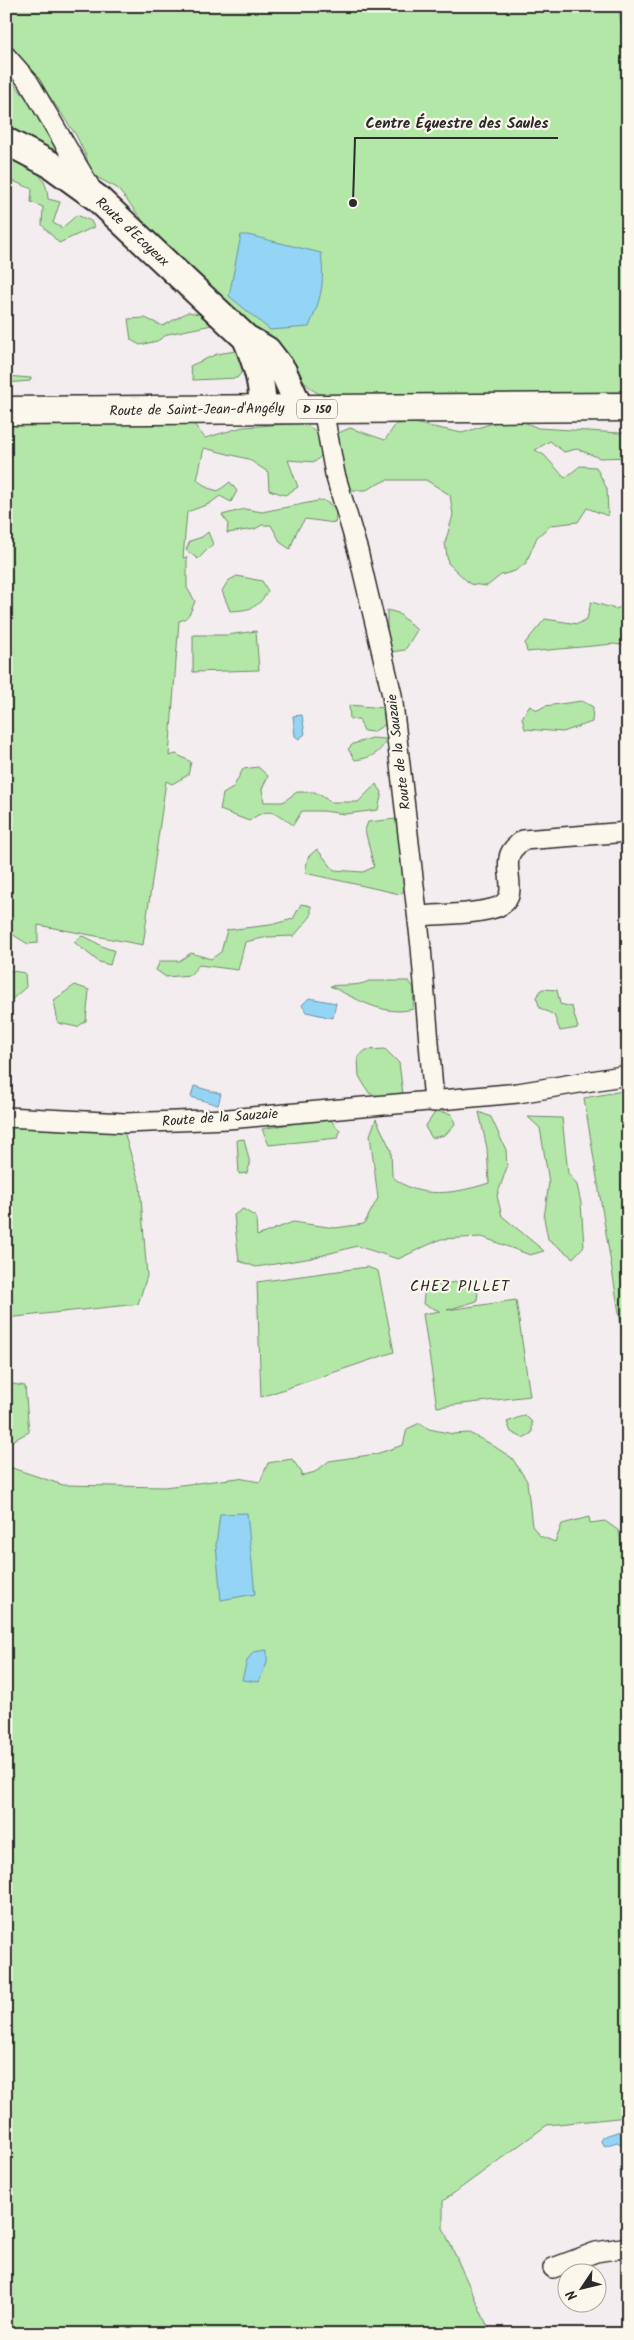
<svg xmlns="http://www.w3.org/2000/svg" width="634" height="2340" viewBox="0 0 634 2340" font-family="Kalam,sans-serif">
<style>
.green{fill:#b3e7a8;stroke:#6f896a}
.water{fill:#94d5f5;stroke:#6a91a4}
.lines{fill:none;stroke-linecap:round;stroke-linejoin:round}
.street-casing{stroke:#2b2b2b;stroke-width:22}
.secondary-casing{stroke:#2b2b2b;stroke-width:30}
.primary-casing{stroke:#2b2b2b;stroke-width:31}
.street{stroke:#fbf7ec;stroke-width:19}
.secondary{stroke:#fbf7ec;stroke-width:26}
.primary{stroke:#fbf7ec;stroke-width:28}
.labels{text-anchor:middle;dominant-baseline:central;stroke-width:4.5;stroke-linejoin:round;paint-order:stroke}
.shield{fill:#fbf7ec;stroke:#696865;stroke-width:1}
.shield-label{font-size:12px;font-weight:bold;fill:#2b2b2b}
.street-label{font-size:14px;fill:#2b2b2b;stroke:#fbf7ec}
.neighbourhood-label{font-size:15px;letter-spacing:1px;fill:#2b2b2b;stroke:#fbf7ec}
.leader{fill:none;stroke:#2b2b2b;stroke-width:2}
.callout-dot{fill:#2b2b2b;stroke:#fbf7ec;stroke-width:2}
.callout-label{font-size:15px;text-anchor:middle;font-weight:bold;fill:#2b2b2b;stroke:#fbf7ec;stroke-width:4.5;stroke-linejoin:round;paint-order:stroke}
</style>
<rect width="100%" height="100%" fill="#f4edef"/>
<filter id="ink" filterUnits="userSpaceOnUse"><feTurbulence type="fractalNoise" baseFrequency=".02" numOctaves="2"/><feDisplacementMap in="SourceGraphic" scale="10" xChannelSelector="R" yChannelSelector="G"/><feConvolveMatrix kernelMatrix="1 2 1 2 8 2 1 2 1" color-interpolation-filters="sRGB"/></filter>
<g filter="url(#ink)">
<path class="green" d="M6 6H619L621 23 628 40V392L331 397C308 393 305 381 292 364L147 234 141 218 117 188 91 174 86 156 76 135 45 90 6 43Z
M6 75C22 93 57 131 59 154L48 152 6 132Z
M6 152C27 166 47 171 48 199L60 202 53 223 62 228 77 215 91 221 94 227 59 243 42 225 43 207 31 202 32 189 6 178Z
M188 312 204 315 212 325 168 334 157 341 140 345 131 340 128 319 145 318 163 326Z
M242 350 248 365 237 378 193 380 190 366 217 354Z
M6 376 31 378 30 381 6 383Z
M512 417 538 428 620 433 628 431V457L600 458 577 449 564 452 550 441 535 450 544 455 565 478 580 466 596 467 607 489 608 516 587 508 578 522 551 525 537 537 526 563 515 571 501 575 487 586 470 584 448 563 445 543 453 515 450 495 426 480H386L366 490H350L343 482 336 434 350 428 385 440 396 424 414 423 462 433Z
M193 423 205 438 243 427 304 423 320 434 326 451 315 462 288 460 298 487 285 495 269 490 268 472 248 459 204 448 197 480 208 488 218 491 230 482 237 491 231 502 220 496 209 504 187 512 183 558 187 557V588L195 601C192 609 189 619 179 621L169 756 176 754 191 762 188 775 172 784 166 781 143 945 38 925V943L28 944 10 933 6 934V425Z
M323 500 337 509 335 523 305 519 297 531 290 549 281 543 271 525H262L255 529 227 533 228 523 222 515 245 509 262 512Z
M208 532 213 544 198 559 186 550 190 541 202 537Z
M237 576 262 581 268 591C257 609 250 610 230 611L222 591 228 581Z
M591 602 616 609 628 603V646L614 644 527 652 525 643 545 619 578 624 587 619Z
M387 610 398 613 417 630 405 650 391 652 387 635Z
M256 631 259 670 193 672V635H227Z
M582 701 593 707 592 722 563 732 525 729 522 718 529 706 538 710 545 706Z
M349 705 384 708 386 724 373 732 364 731 359 719H350Z
M372 738 386 739C381 754 370 758 355 760L348 749 353 744Z
M258 767 268 776 262 789 264 802H283L297 792H315L331 802H358L376 784 382 792 378 810 345 814 323 811H302L293 825C275 812 269 806 249 821L220 810 223 794 233 788 243 769Z
M396 819 406 889 400 894 305 873 308 857 317 849 334 870 363 872 374 867 365 830 368 822Z
M301 904 311 906V916L294 936 268 937 245 942 238 970 199 965 190 975 166 977 156 970 160 961H179L191 953 211 959 221 952 227 930 270 925 293 919Z
M82 936C96 940 100 948 114 950L110 965 99 962 74 942Z
M6 970 25 973 26 987 10 1001H6Z
M369 981H409L414 988 413 1009C384 1017 355 998 330 986 344 984 357 987 369 981Z
M75 985 89 990 86 1021 77 1027 58 1023 54 1000Z
M542 989 557 990 560 1004 572 1007 578 1028 560 1031 554 1015 540 1008 536 997Z
M385 1049 399 1063 403 1094 388 1099 369 1093 359 1076 358 1057 366 1050Z
M628 1090V1368L584 1098Z
M436 1111 452 1114 455 1124 445 1135 432 1138 425 1127Z
M479 1112 491 1117 506 1150 507 1167 497 1196 502 1216 544 1251 530 1255 482 1237 441 1239 398 1259 357 1246 312 1258 256 1267 239 1261 234 1215 243 1209 256 1217 257 1236 293 1222 335 1228 364 1224 378 1198 370 1135 376 1119 391 1150 392 1176C418 1201 458 1193 489 1183L487 1148Z
M6 1117 124 1132 140 1185 147 1276 138 1304 6 1318Z
M328 1117 340 1131 338 1138 269 1145 262 1129Z
M528 1117 562 1118 568 1173 577 1185 581 1203 584 1246 573 1258 548 1239 544 1218 549 1182 540 1128Z
M244 1139 250 1164 247 1173 239 1174 237 1140Z
M367 1267 378 1271 394 1352 261 1397 257 1282Z
M469 1280 478 1289 477 1301 447 1310 516 1300 530 1396 437 1407 423 1314 440 1311 423 1304 425 1287Z
M6 1383 25 1386 29 1432 6 1444Z
M525 1415 532 1422V1433L523 1438 511 1432 507 1422Z
M420 1423 429 1429 453 1434 469 1433 489 1443 512 1458 527 1481 532 1526 540 1536 555 1542 562 1524 589 1517 590 1523 605 1521 619 1531 623 1558 628 1557V2117L547 2125 443 2201V2228L491 2334H6V1466L63 1485 164 1487 238 1478 260 1482 268 1463 292 1459 302 1473 301 1476 315 1472 329 1461 376 1454 403 1445 407 1429Z"/>
<path class="water" d="M241 235H248L321 253C325 285 321 298 309 327L270 330 229 296Z
M302 715 305 734 299 739 295 736 293 716Z
M309 998 336 1003 333 1018 306 1012 302 1005Z
M194 1086 221 1094 218 1105 191 1097Z
M247 1513 255 1594 221 1600 216 1545 220 1514Z
M267 1650V1663L259 1682 242 1680 247 1661 253 1652Z
M620 2131 624 2132V2146L617 2142 605 2146 601 2142 602 2137Z"/>
<g class="lines">
<defs>
<path id="street" d="M6 56 28 81 93 192
M323 409 335 474 358 551 392 695 421 947 434 1102
M418 916C441 914 468 915 491 909 522 902 505 877 509 858 510 850 517 845 523 840L628 832
M6 1117 125 1123 228 1119 518 1093 628 1075
M553 2268 596 2252 628 2247"/>
<path id="secondary" d="M6 141 50 164 97 198 246 338 267 350 283 371 300 409
M246 338C255 360 264 385 262 409"/>
<path id="primary" d="M6 411 628 407"/>
</defs>
<use href="#street" class="street-casing"/>
<use href="#secondary" class="secondary-casing"/>
<use href="#primary" class="primary-casing"/>
<use href="#street" class="street"/>
<use href="#secondary" class="secondary"/>
<use href="#primary" class="primary"/>
</g>
</g>
<g class="labels">
<rect class="shield" x="297" y="399.5" width="40" height="19" rx="4"/>
<g class="shield-label">
<text x="317" y="409">D 150</text>
</g>
<g class="street-label">
<text transform="translate(132 232) rotate(43)">Route d'Ecoyeux</text>
<text transform="translate(197 410) rotate(-1)">Route de Saint-Jean-d'Angély</text>
<text transform="translate(399 752) rotate(-97)">Route de la Sauzaie</text>
<text transform="translate(220 1118) rotate(-4)">Route de la Sauzaie</text>
</g>
<g class="neighbourhood-label">
<text x="460" y="1287">CHEZ PILLET</text>
</g>
</g>
<path class="leader" d="M353 203L355 138H558"/>
<circle class="callout-dot" cx="353" cy="203" r="5"/>
<g class="callout-label">
<text x="457" y="128">Centre Équestre des Saules</text>
</g>
<rect width="634" height="2340" fill="none" stroke="#fbf7ec" stroke-width="25"/>
<rect x="12" y="12" width="609" height="2315" fill="none" stroke="#2b2b2b" stroke-width="2" filter="url(#ink)"/>
<g transform="translate(582 2288) rotate(235)"><circle r="24" fill="#fbf7ec" stroke="#a8a59f"/>
<path d="M0-4L9 19L0 12L-9 19Z" fill="#2b2b2b"/>
<text y="-8" font-size="14" font-weight="bold" text-anchor="middle" fill="#2b2b2b">N</text>
</g>
</svg>
